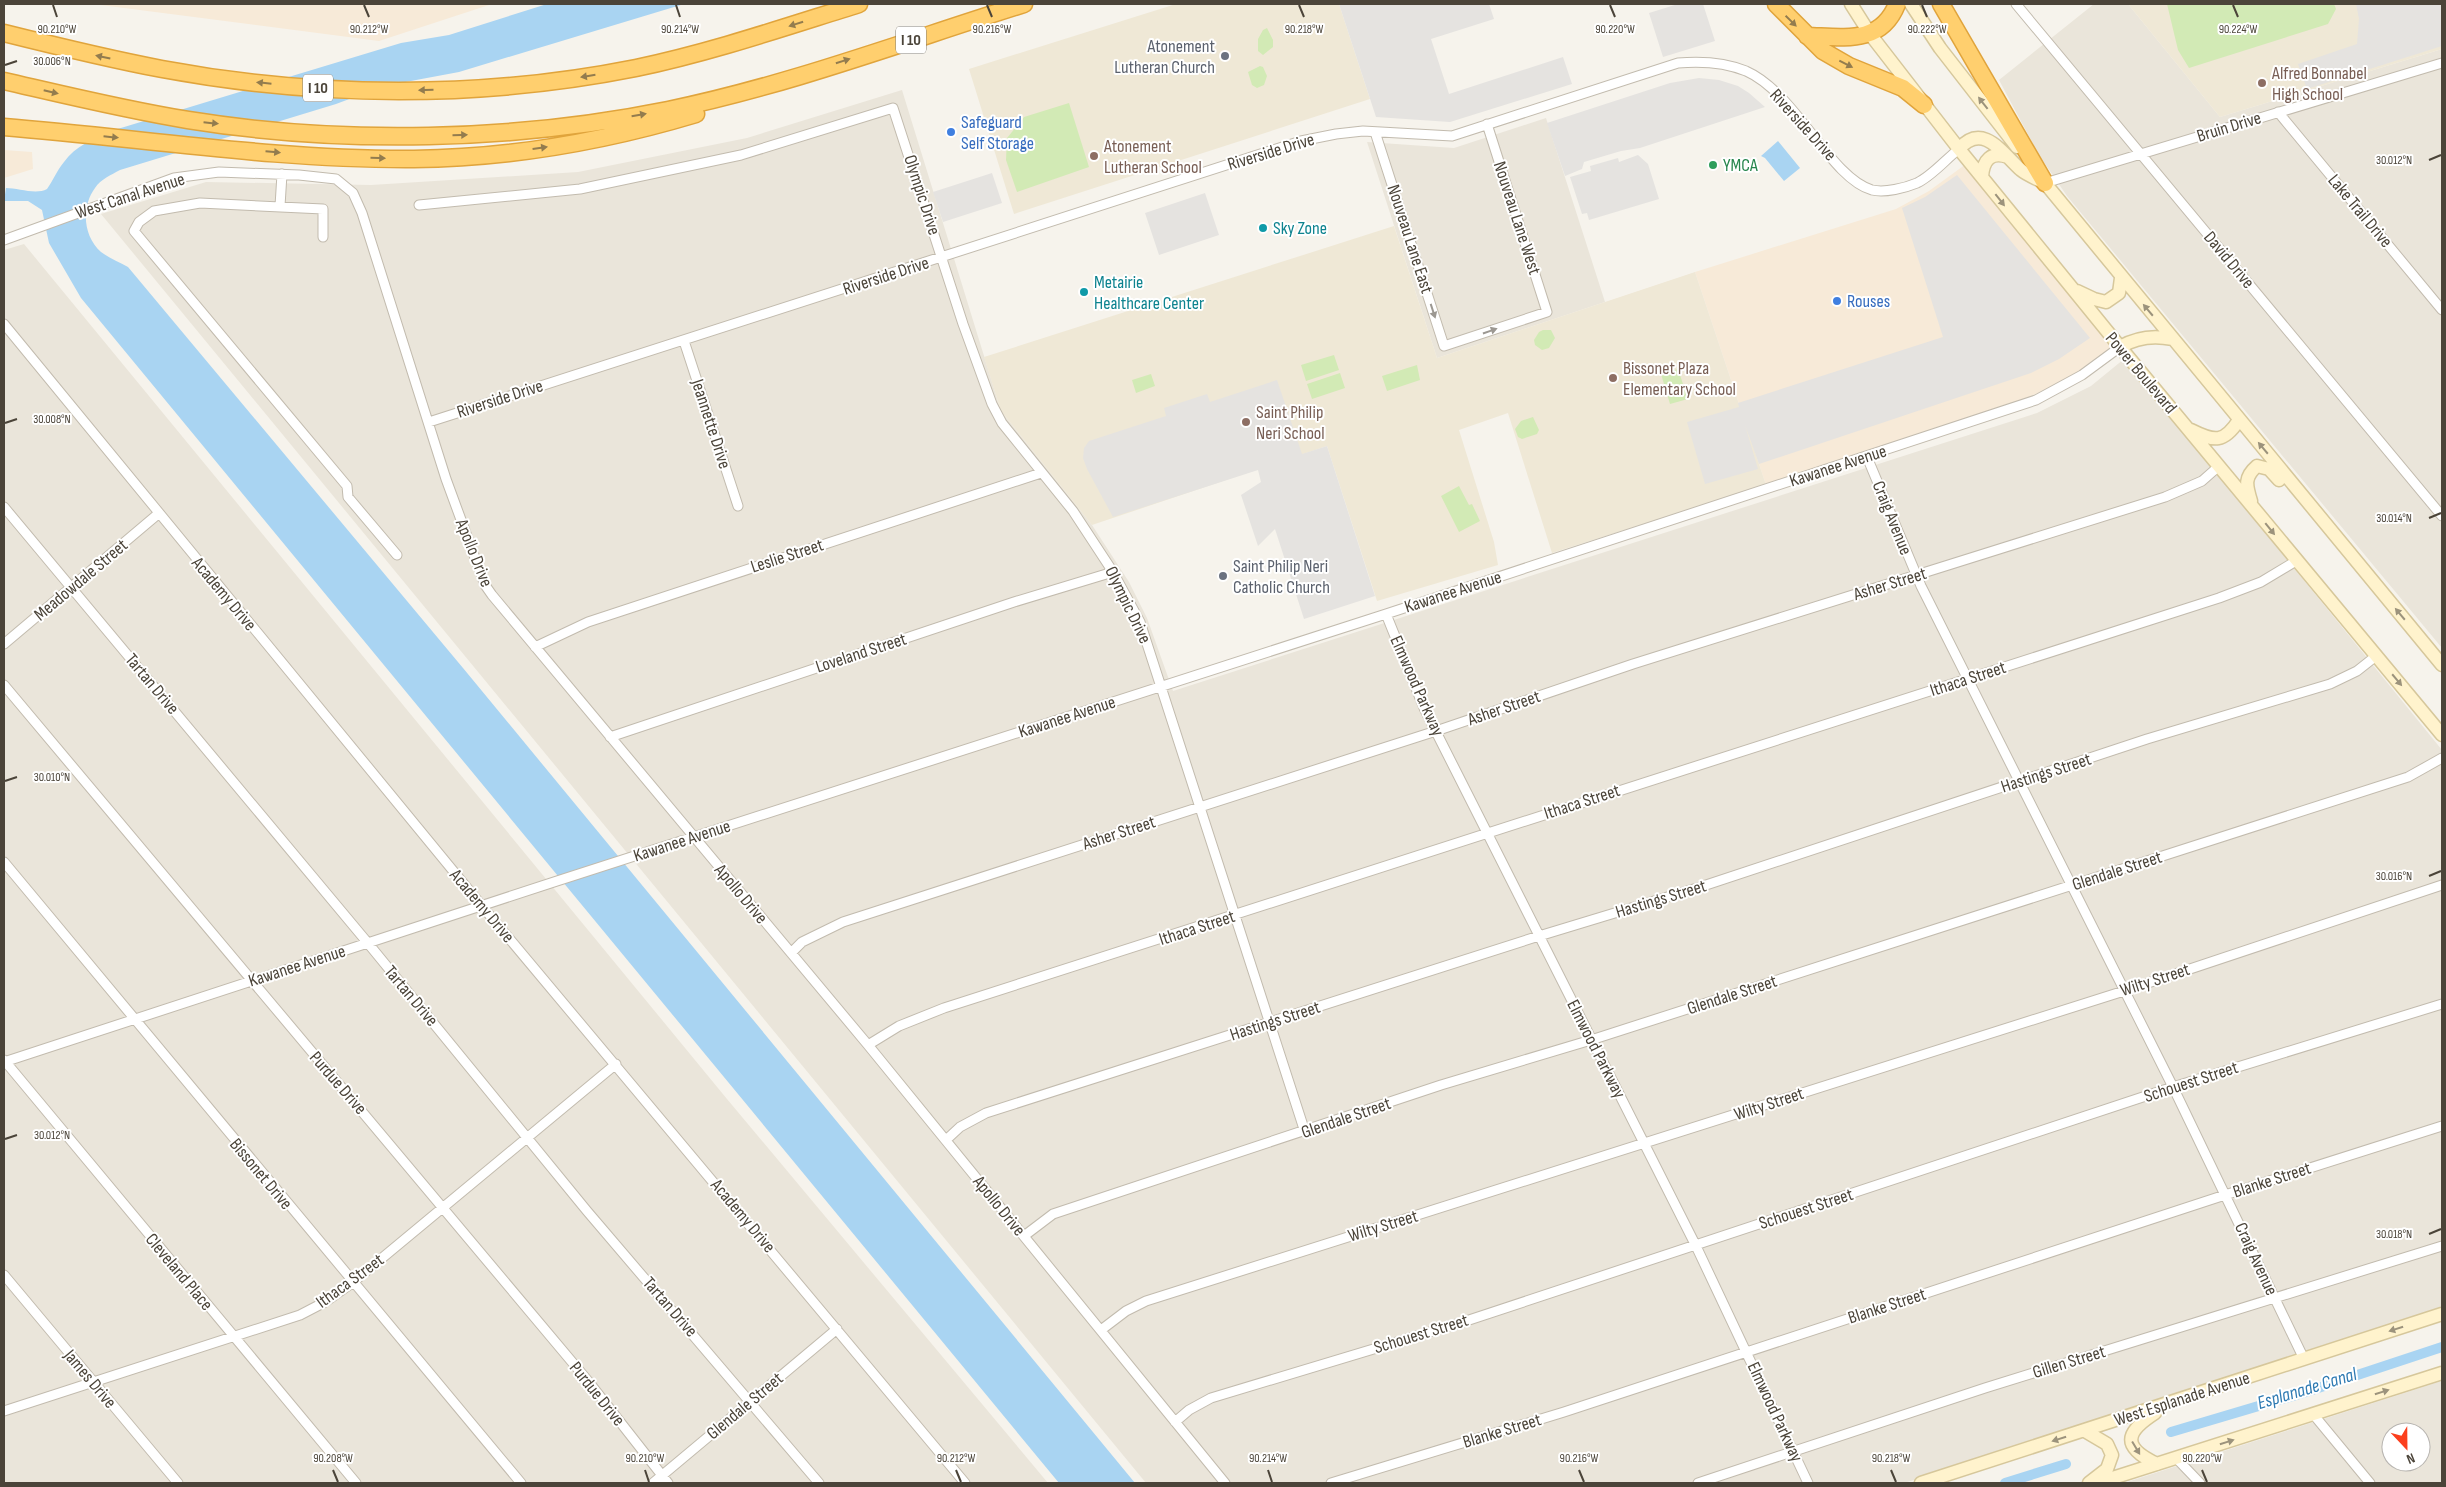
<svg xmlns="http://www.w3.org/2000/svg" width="2446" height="1487" viewBox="0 0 2446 1487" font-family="'Sofia Sans Condensed',sans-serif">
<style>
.residential{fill:#eae5da;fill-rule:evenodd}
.commercial{fill:#f7ead8}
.education{fill:#efe8d6}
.green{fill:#d2eab5}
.parking{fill:#e5e3e0}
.water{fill:#a9d4f2}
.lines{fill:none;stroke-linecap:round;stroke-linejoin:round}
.canal{stroke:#a9d4f2;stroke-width:10}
.street-casing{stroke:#c2bbae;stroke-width:11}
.secondary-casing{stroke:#d6c79b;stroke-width:15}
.highway-casing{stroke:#e0a43c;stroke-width:19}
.street{stroke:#fff;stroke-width:9}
.secondary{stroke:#fff3cd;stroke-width:12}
.highway{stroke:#ffcf6e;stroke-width:16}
.oneway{fill:#937c4e}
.oneway2{fill:#9c937c}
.oneway3{fill:#9c9892}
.ticks{fill:none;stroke:#4b4439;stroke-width:2}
.worship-dot{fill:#6b7280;stroke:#fff;stroke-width:2}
.education-dot{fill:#8d6e63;stroke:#fff;stroke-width:2}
.shop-dot{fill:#3f7fe0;stroke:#fff;stroke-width:2}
.leisure-dot{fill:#2e9e5b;stroke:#fff;stroke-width:2}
.culture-dot{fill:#0f9aa8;stroke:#fff;stroke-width:2}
.labels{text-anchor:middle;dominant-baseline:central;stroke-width:4;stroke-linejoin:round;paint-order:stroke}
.shield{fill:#fff;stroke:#817c74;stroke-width:1}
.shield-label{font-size:16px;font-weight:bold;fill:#4b4439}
.worship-label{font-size:18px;fill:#5b616d;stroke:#fff;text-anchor:end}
.education-label{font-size:18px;fill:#785e54;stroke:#fff;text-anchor:start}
.shop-label{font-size:18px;fill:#366cbe;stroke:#fff;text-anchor:start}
.street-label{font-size:18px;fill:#4b4439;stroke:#fff}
.leisure-label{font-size:18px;fill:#27864d;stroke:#fff;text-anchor:start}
.culture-label{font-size:18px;fill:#0d838f;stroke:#fff;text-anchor:start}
.water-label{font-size:19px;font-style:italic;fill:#2e7ab2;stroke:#fff}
.ticks-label{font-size:12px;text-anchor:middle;fill:#4b4439;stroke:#fff;stroke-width:4;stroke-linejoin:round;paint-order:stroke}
</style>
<rect width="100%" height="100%" fill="#f6f3ec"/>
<path class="residential" d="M2094 4H2128L2220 117 2442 49V648L2067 196 2039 155 1999 80Z
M902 90 1001 411 1092 525 1129 582 1147 618 1173 691 2037 413 2091 386 2124 359 2442 750V1315L1904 1483H1146L101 214 206 182 371 185 578 172 747 138Z
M1546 118 1605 302 1437 358 1367 142 1454 148Z
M24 244 727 1099 1048 1483H4V250Z
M2442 1381V1483H2124ZM2391 1432H2421V1462H2391Z"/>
<path class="commercial" d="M93 4H492L379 41Z
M4 150 32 152 33 169 4 178Z
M1966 164 2113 346 2086 367 2047 389 2013 404 1766 485 1695 272 1896 209 1929 191Z"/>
<path class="education" d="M1176 4H1339L1370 99 1014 214 969 69Z
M2128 4H2442V49L2220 117Z
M1394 226 1437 358 1695 272 1766 485 1552 553 1508 413 1459 430 1494 542 1498 565 1377 601 1327 446 1092 525 1001 411 984 357Z"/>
<path class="green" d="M2167 4H2334L2336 9 2328 24 2189 68 2178 50Z
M1267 28 1273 40V47L1263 55 1258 51V39L1263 30Z
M1260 66 1263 67 1267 76 1264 85 1257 88 1252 85 1248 72Z
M1069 103 1089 167 1017 192 1006 160 1007 138 1024 117Z
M1543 330H1551L1555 338 1549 348 1542 350 1535 345 1534 340 1539 332Z
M1334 355 1339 370 1306 381 1301 365Z
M1417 365 1420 380 1387 391 1382 376Z
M1678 369 1688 399 1670 404 1661 374Z
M1340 373 1345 388 1312 399 1307 384Z
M1151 374 1155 386 1136 393 1132 380Z
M1533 417 1539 430 1537 434 1522 439 1518 437 1515 429 1521 421Z
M1459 486 1469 505 1472 504 1480 521 1459 532 1441 496Z"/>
<path class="parking" d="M1339 4H1489L1494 19 1431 39 1449 94 1563 57 1572 84 1450 122 1376 117Z
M1678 4H1703L1715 41 1663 57 1649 13Z
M2356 4H2442V46L2307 89 2298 64 2357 44 2359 19Z
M1699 78 1719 80 1738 86 1749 93 1765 107 1640 148 1621 151 1584 162 1582 169 1565 176 1547 123 1670 83Z
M1638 155 1648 164 1659 199 1589 220 1587 213 1582 214 1570 177 1591 171 1590 166 1618 158 1619 162Z
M992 173 1002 203 943 222 933 192Z
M1957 175 2090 338 2059 359 2031 373 1759 464 1745 425 1758 469 1705 484 1687 422 1739 407 1738 403 1943 337 1902 208 1925 197Z
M1205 193 1219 235 1159 255 1145 213Z
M1277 380 1302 454 1327 446 1375 596 1304 619 1275 529 1258 546 1241 495 1261 482 1258 470 1113 517 1087 469 1083 458 1084 448 1089 441 1166 416 1164 408 1207 394 1210 402Z"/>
<path class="water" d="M547 4H684L459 72 384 86 336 104 120 170C111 175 101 179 95 188 81 207 83 236 101 252 109 258 119 262 128 267L463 668 1135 1483H1059L81 298 49 243 42 210 28 201H4L6 188C18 188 36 195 47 189 53 181 57 170 64 162 75 146 94 139 111 131L401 43 449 35Z
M1778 141 1800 168 1784 181 1765 158 1761 156Z"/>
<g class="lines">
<path class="canal" d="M2171 1432 2306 1392 2442 1347
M2005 1483 2066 1464"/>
<defs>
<path id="street" d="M2016 4 2442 516
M2278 112 2442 310
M1375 132 1444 346 1547 312 1487 124
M2045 183 2442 63
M419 205 580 189 741 155 893 108 963 324 992 404 1002 423 1073 511 1113 572 1140 622 1305 1132
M280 206 282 174
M323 237V209L200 203 154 211 139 222 134 231 347 486 348 497 397 555
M4 240 174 178 219 172 299 175 336 179 353 193 362 213 446 479 485 585 492 595 868 1045 1225 1483
M4 324 482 906 965 1483
M684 341 738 506
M429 422 1301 141 1336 134 1363 131 1452 136 1678 63C1701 61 1724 62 1746 71 1796 93 1830 178 1872 190 1885 193 1905 188 1917 183 1932 176 1946 159 1959 149
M1867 457 1921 586 2173 1087 2304 1359
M4 507 367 942 587 1211 819 1483
M1386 614 1424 708 1696 1246 1808 1483
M4 644 158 514
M535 647 588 622 1041 473
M4 685 588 1381 668 1483
M610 737 1014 602 1113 572
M4 862 521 1483
M791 953 802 942 843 922 1436 731 1633 664 2165 497 2202 481 2219 466
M868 1045 899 1026 944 1008 2219 598 2261 582 2296 561
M4 1060 356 1483
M4 1062 557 881 1386 614 2036 400 2082 375 2120 347
M946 1140 960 1127 986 1113 1539 936 1697 888 2147 739 2330 684 2357 671 2376 656
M1024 1236 1053 1214 1441 1085 1591 1040 2408 777 2442 758
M4 1275 178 1483
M1101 1330 1126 1311 1146 1301 2124 991 2442 885
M4 1411 300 1315 325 1302 352 1283 616 1064
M2313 1414 2370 1483
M1175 1422 1189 1410 1211 1398 1463 1322 2173 1087 2442 1004
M2176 1458 2200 1483
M653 1483 837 1329
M1331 1483 1564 1412 2225 1195 2442 1126
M1698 1483 1985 1388 2442 1246"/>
<path id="secondary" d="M1851 4 1870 34 1959 149 2120 347 2442 735
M1911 4 1940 48 2017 147
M1959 149C1983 121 2003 154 2021 170 2027 175 2037 179 2045 183
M1982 177C1983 160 1991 151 2008 157
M2040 177 2442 665
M2077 291 2094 299 2106 302 2119 293 2121 278
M2120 347C2137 337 2153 335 2172 339
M2191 430C2215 442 2224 443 2239 420
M2251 501C2246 485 2244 477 2257 466L2269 469 2279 480
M2155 1413C2124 1433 2122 1447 2157 1464
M2085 1431 2107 1444 2112 1455 2107 1469 2089 1483
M1921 1483 2442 1314
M2097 1483 2442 1373"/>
<path id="highway" d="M1776 4 1823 51 1849 66 1903 88 1924 105
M1941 4 2045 183
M4 33C56 46 109 59 162 69 317 98 481 99 636 68 712 52 785 27 859 4
M1807 36C1843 37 1881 45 1897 4
M4 81C65 95 126 110 188 120 343 145 515 141 668 110 789 85 906 41 1024 4
M4 127C140 138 277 160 414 159 508 158 606 141 696 114"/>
</defs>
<use href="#street" class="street-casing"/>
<use href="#secondary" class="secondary-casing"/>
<use href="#highway" class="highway-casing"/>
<use href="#street" class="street"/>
<use href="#secondary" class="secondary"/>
<use href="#highway" class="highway"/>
</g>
<defs><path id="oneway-solid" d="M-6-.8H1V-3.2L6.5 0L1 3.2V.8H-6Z" transform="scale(1.25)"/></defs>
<g class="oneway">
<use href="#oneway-solid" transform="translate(1791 21) rotate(44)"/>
<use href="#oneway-solid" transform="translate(796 24) rotate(162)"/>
<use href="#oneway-solid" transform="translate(103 57) rotate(-168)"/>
<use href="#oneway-solid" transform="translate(843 61) rotate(-18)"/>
<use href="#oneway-solid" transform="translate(1846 64) rotate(27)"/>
<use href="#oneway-solid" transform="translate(588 76) rotate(171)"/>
<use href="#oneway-solid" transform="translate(264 83) rotate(-174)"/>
<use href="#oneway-solid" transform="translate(426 90) rotate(178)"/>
<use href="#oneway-solid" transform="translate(51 92) rotate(13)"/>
<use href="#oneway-solid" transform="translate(639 115) rotate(-10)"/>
<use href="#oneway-solid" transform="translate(211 123) rotate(6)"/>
<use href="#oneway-solid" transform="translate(460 135) rotate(-2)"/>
<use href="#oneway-solid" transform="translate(111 137) rotate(6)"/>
<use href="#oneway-solid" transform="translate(540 148) rotate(-8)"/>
<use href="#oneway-solid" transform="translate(273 152) rotate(5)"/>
<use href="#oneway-solid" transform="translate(378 158) rotate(1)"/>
</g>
<g class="oneway2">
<use href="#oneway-solid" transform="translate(1983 103) rotate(-128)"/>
<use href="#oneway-solid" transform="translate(2000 200) rotate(52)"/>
<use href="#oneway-solid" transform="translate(2148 310) rotate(-130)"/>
<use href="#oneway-solid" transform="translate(2263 448) rotate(-130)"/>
<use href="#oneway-solid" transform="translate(2270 529) rotate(51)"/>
<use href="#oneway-solid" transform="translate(2400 614) rotate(-130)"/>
<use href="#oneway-solid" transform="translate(2397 680) rotate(50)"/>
<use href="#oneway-solid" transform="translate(2396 1329) rotate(162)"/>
<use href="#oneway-solid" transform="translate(2382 1392) rotate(-18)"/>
<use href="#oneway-solid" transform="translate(2059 1439) rotate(162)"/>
<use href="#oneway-solid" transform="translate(2227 1442) rotate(-18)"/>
<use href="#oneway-solid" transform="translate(2136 1448) rotate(59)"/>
</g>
<g class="oneway3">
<use href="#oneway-solid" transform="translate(1433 311) rotate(72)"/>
<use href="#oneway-solid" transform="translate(1490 331) rotate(-19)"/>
</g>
<path class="ticks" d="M53 5 57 17M364 5 369 17M676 5 680 17M987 5 992 17M1299 5 1304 17M1610 5 1615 17M1922 5 1927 17M2233 5 2238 17M5 65 17 61M2429 160 2441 155M5 423 17 419M2429 518 2441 513M5 781 17 777M2429 876 2441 871M5 1139 17 1135M2429 1234 2441 1229M333 1470 338 1482M645 1470 649 1482M956 1470 961 1482M1268 1470 1272 1482M1579 1470 1584 1482M1891 1470 1896 1482M2202 1470 2207 1482"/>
<g class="worship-dot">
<circle cx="1225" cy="56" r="5"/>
<circle cx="1223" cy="576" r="5"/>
</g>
<g class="education-dot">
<circle cx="2262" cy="83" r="5"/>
<circle cx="1094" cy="156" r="5"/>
<circle cx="1613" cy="378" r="5"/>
<circle cx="1246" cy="422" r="5"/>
</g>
<g class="shop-dot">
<circle cx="951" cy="132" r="5"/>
<circle cx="1837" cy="301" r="5"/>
</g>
<circle class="leisure-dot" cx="1713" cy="165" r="5"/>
<g class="culture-dot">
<circle cx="1263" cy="228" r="5"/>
<circle cx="1084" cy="292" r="5"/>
</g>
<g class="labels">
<g class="shield">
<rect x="896" y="26.5" width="30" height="27" rx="4"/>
<rect x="303" y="74.5" width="30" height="27" rx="4"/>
</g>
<g class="shield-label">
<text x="911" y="40">I 10</text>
<text x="318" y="88">I 10</text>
</g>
<g class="worship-label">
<text x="1215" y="46">Atonement<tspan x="1215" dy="21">Lutheran Church</tspan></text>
<text x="1233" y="566" text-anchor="start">Saint Philip Neri<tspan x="1233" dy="21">Catholic Church</tspan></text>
</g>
<g class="education-label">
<text x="2272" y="73">Alfred Bonnabel<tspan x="2272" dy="21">High School</tspan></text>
<text x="1104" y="146">Atonement<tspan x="1104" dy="21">Lutheran School</tspan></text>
<text x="1623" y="368">Bissonet Plaza<tspan x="1623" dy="21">Elementary School</tspan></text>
<text x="1256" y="412">Saint Philip<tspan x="1256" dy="21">Neri School</tspan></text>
</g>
<g class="shop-label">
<text x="961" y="122">Safeguard<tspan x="961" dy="21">Self Storage</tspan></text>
<text x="1847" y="301">Rouses</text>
</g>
<g class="street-label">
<text transform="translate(1803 125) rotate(48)">Riverside Drive</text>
<text transform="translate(2229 127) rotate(-17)">Bruin Drive</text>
<text transform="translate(1271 152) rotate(-17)">Riverside Drive</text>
<text transform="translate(922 195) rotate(72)">Olympic Drive</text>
<text transform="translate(130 196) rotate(-18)">West Canal Avenue</text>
<text transform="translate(2360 211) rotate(50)">Lake Trail Drive</text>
<text transform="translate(1517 218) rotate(72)">Nouveau Lane West</text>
<text transform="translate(1410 239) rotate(72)">Nouveau Lane East</text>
<text transform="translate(2229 260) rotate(50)">David Drive</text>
<text transform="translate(886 276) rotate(-18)">Riverside Drive</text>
<text transform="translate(2141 373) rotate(50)">Power Boulevard</text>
<text transform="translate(500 399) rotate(-18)">Riverside Drive</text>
<text transform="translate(711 424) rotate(72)">Jeannette Drive</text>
<text transform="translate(1838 466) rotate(-18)">Kawanee Avenue</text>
<text transform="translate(1892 518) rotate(68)">Craig Avenue</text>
<text transform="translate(474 553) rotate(68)">Apollo Drive</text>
<text transform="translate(787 556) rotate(-18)">Leslie Street</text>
<text transform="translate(81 580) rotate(-40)">Meadowdale Street</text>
<text transform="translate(1890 584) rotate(-17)">Asher Street</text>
<text transform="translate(1453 592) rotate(-18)">Kawanee Avenue</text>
<text transform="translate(224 594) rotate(50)">Academy Drive</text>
<text transform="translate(1128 605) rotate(64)">Olympic Drive</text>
<text transform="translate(861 653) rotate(-18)">Loveland Street</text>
<text transform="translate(1968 679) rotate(-18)">Ithaca Street</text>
<text transform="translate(152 684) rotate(50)">Tartan Drive</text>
<text transform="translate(1417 686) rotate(66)">Elmwood Parkway</text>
<text transform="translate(1504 708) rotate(-19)">Asher Street</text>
<text transform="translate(1067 717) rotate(-18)">Kawanee Avenue</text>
<text transform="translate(2046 773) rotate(-18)">Hastings Street</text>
<text transform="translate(1582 802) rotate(-18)">Ithaca Street</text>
<text transform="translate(1119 833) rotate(-18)">Asher Street</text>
<text transform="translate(682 841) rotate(-18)">Kawanee Avenue</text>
<text transform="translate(2117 871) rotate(-18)">Glendale Street</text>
<text transform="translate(741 894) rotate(50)">Apollo Drive</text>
<text transform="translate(1661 899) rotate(-17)">Hastings Street</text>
<text transform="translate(482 906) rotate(50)">Academy Drive</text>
<text transform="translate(1197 928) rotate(-18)">Ithaca Street</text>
<text transform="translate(297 966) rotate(-18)">Kawanee Avenue</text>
<text transform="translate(2155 980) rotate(-18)">Wilty Street</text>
<text transform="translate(1732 995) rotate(-18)">Glendale Street</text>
<text transform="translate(411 996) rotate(50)">Tartan Drive</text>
<text transform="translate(1275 1021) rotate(-18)">Hastings Street</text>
<text transform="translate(1596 1049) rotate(63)">Elmwood Parkway</text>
<text transform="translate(2191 1082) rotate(-18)">Schouest Street</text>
<text transform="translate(338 1083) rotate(49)">Purdue Drive</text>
<text transform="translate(1769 1104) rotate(-18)">Wilty Street</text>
<text transform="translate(1346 1118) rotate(-19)">Glendale Street</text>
<text transform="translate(261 1174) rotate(50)">Bissonet Drive</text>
<text transform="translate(2272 1180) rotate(-18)">Blanke Street</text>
<text transform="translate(999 1206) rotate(51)">Apollo Drive</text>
<text transform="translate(1806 1209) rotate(-18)">Schouest Street</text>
<text transform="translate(743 1216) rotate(50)">Academy Drive</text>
<text transform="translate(1383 1226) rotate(-17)">Wilty Street</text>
<text transform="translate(2256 1259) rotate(65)">Craig Avenue</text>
<text transform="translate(179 1272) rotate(50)">Cleveland Place</text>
<text transform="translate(350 1281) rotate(-36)">Ithaca Street</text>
<text transform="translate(1887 1306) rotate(-18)">Blanke Street</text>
<text transform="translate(670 1307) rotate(49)">Tartan Drive</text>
<text transform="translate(1421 1334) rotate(-17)">Schouest Street</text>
<text transform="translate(2069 1362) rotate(-17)">Gillen Street</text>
<text transform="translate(90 1379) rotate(50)">James Drive</text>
<text transform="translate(597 1394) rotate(51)">Purdue Drive</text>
<text transform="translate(2182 1399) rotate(-18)">West Esplanade Avenue</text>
<text transform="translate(745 1406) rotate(-40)">Glendale Street</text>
<text transform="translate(1775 1412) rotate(65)">Elmwood Parkway</text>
<text transform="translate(1502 1431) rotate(-17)">Blanke Street</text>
</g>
<g class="leisure-label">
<text x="1723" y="165">YMCA</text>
</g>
<g class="culture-label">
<text x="1273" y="228">Sky Zone</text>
<text x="1094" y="282">Metairie<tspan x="1094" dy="21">Healthcare Center</tspan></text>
</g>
<g class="water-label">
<text transform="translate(2307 1389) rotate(-17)">Esplanade Canal</text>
</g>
</g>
<g class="ticks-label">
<text x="57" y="33">90.210°W</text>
<text x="369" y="33">90.212°W</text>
<text x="680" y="33">90.214°W</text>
<text x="992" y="33">90.216°W</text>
<text x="1304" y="33">90.218°W</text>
<text x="1615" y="33">90.220°W</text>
<text x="1927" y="33">90.222°W</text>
<text x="2238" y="33">90.224°W</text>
<text x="52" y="65">30.006°N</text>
<text x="2394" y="164">30.012°N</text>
<text x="52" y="423">30.008°N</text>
<text x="2394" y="522">30.014°N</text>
<text x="52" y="781">30.010°N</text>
<text x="2394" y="880">30.016°N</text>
<text x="52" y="1139">30.012°N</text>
<text x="2394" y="1238">30.018°N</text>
<text x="333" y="1462">90.208°W</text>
<text x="645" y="1462">90.210°W</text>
<text x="956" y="1462">90.212°W</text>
<text x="1268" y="1462">90.214°W</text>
<text x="1579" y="1462">90.216°W</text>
<text x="1891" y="1462">90.218°W</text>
<text x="2202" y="1462">90.220°W</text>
</g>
<rect width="2446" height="1487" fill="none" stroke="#4b4439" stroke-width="10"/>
<g transform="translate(2406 1447) rotate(158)"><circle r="24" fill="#ffffff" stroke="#b7b4b0"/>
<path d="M0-4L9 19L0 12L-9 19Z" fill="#fc3f1d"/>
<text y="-8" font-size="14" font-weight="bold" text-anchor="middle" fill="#4b4439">N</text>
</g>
</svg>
